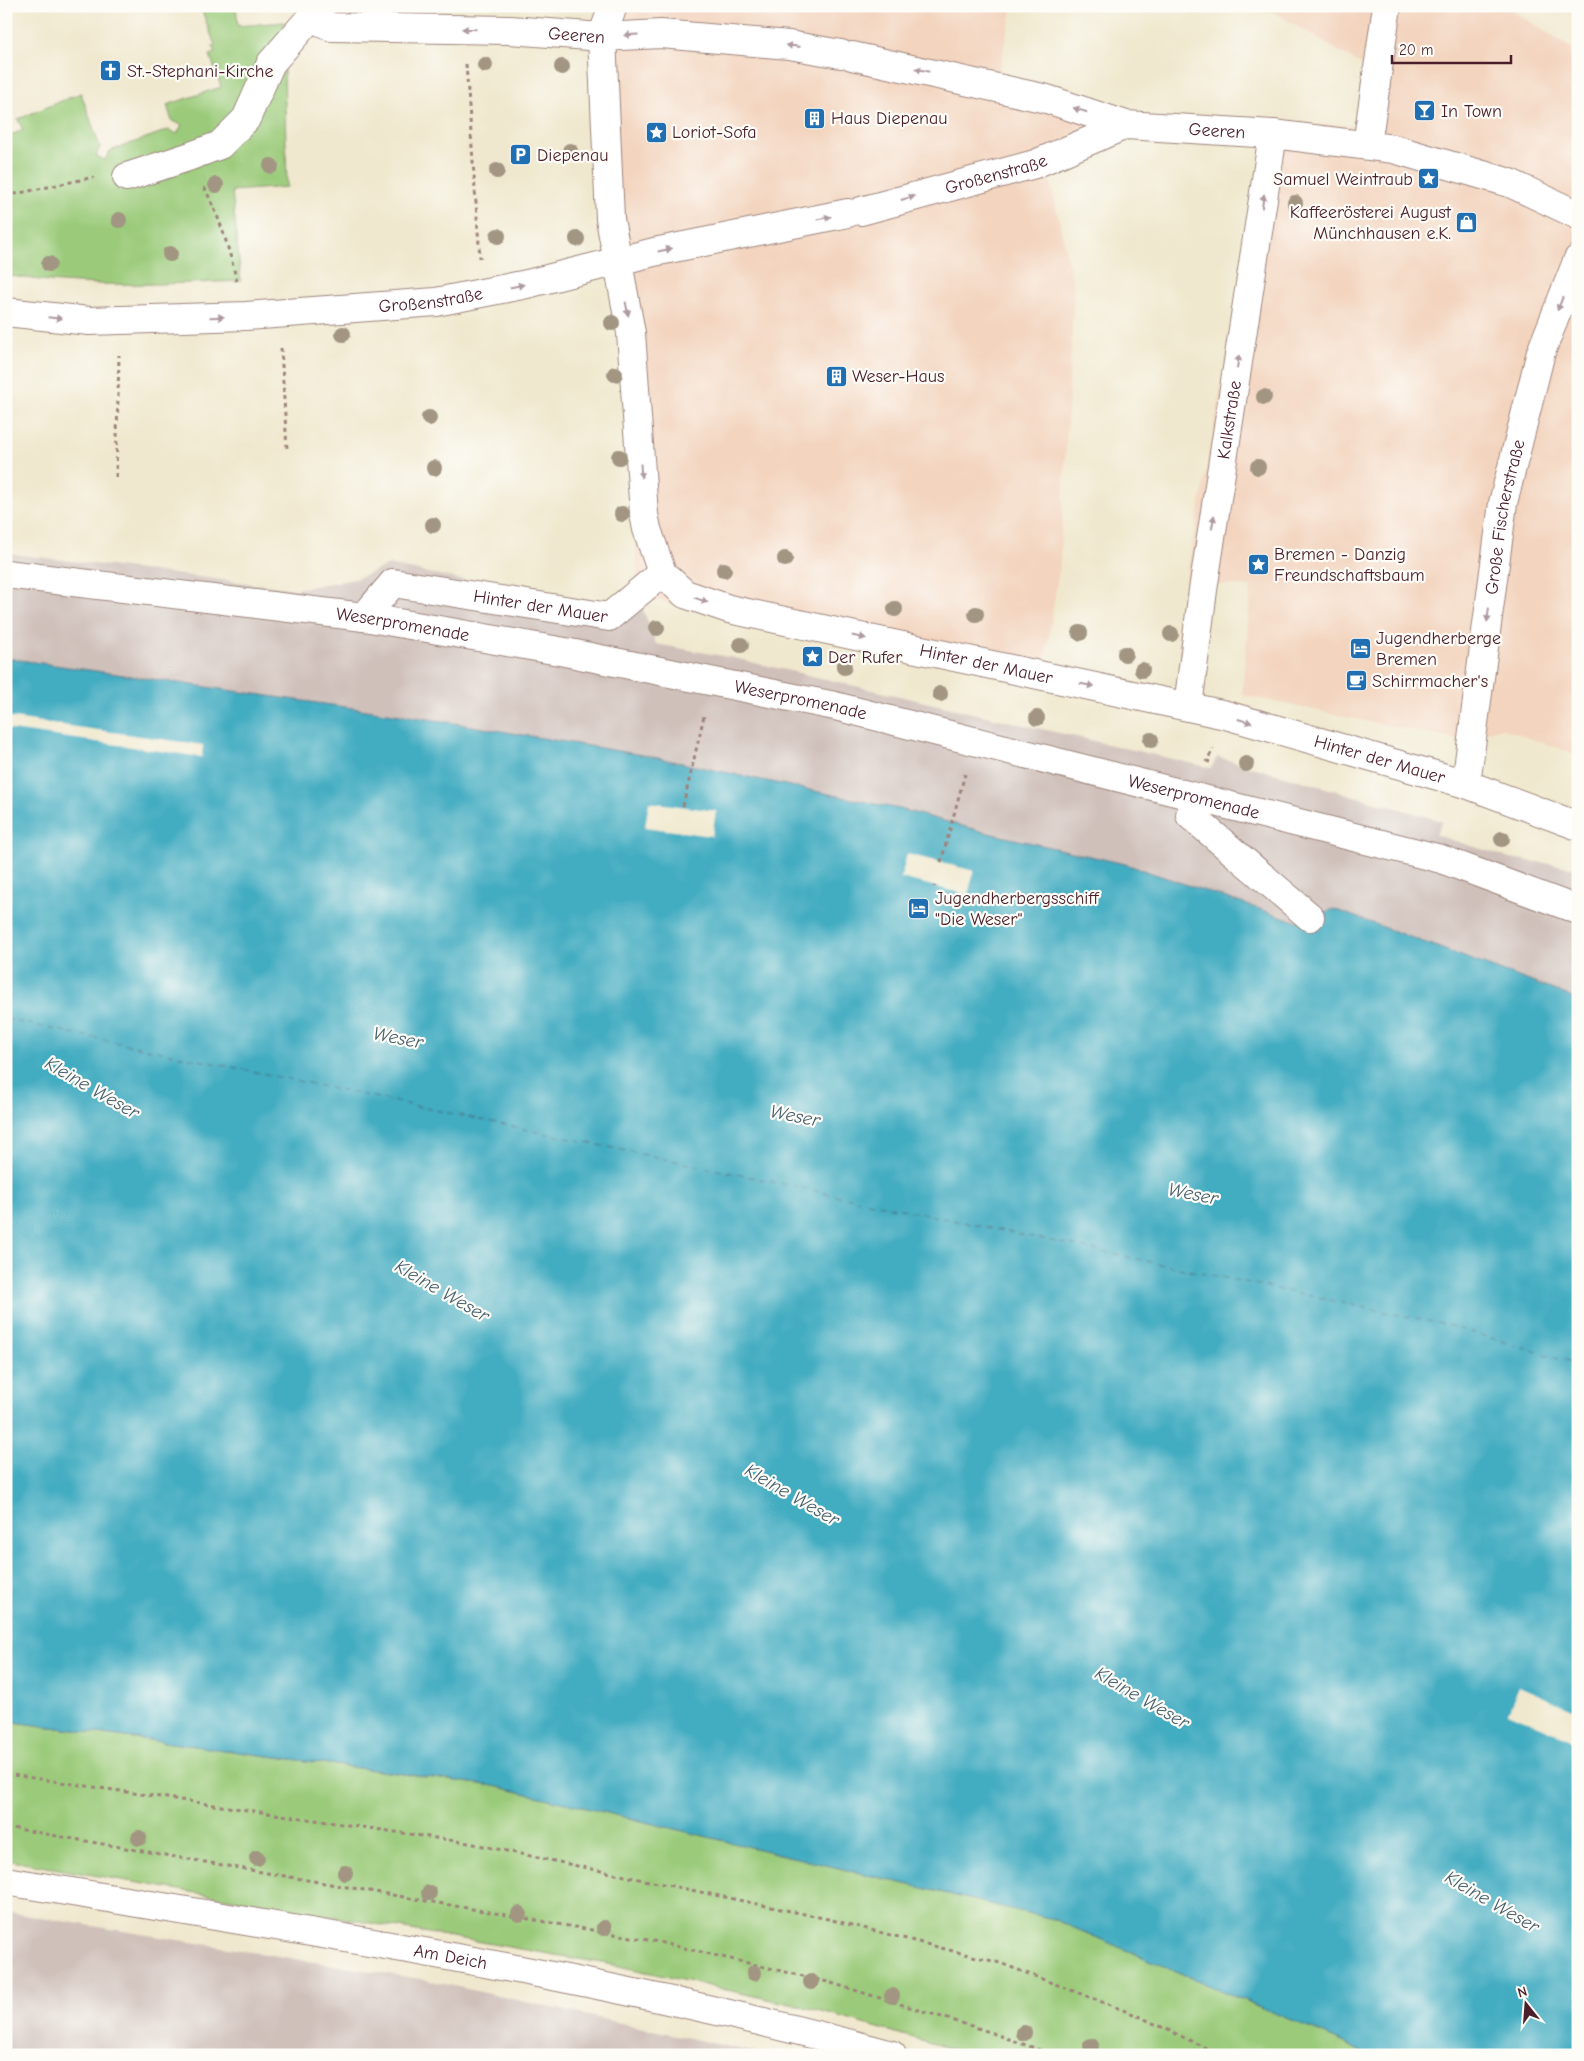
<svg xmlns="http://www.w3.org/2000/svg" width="1584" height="2061" viewBox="0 0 1584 2061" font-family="'Comic Neue',sans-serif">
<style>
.built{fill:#f3d4be}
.industrial{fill:#cfc0ba}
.green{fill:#9bcb7a;stroke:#727552}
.water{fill:#42acc1;stroke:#466676}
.pier{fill:#f0e8ce}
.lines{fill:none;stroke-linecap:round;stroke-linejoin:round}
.ferry{stroke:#465e6e;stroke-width:1;stroke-dasharray:6 5;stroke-linecap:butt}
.minor-casing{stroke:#9d847c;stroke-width:30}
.path{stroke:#9d847c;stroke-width:3;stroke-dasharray:4 4;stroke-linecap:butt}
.minor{stroke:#fff;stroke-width:28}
.tree{fill:#a29682}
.oneway{fill:#ae9aa0}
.labels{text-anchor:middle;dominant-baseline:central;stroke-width:4.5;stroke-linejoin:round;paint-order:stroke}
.street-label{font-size:18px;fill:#4a1f2b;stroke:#fdfcf7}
.poi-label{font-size:18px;fill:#4a1f2b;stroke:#fdfcf7;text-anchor:start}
.water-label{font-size:19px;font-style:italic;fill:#465e6e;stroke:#fdfcf7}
</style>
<rect width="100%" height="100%" fill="#fdfcf7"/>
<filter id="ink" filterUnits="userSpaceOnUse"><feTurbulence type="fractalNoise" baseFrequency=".02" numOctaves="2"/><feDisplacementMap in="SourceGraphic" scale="10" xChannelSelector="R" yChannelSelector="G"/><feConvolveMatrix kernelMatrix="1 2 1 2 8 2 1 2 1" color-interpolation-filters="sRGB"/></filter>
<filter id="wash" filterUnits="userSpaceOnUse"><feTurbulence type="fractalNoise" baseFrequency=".0096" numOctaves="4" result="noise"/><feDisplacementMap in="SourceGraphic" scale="20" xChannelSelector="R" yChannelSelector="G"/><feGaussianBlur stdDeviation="1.12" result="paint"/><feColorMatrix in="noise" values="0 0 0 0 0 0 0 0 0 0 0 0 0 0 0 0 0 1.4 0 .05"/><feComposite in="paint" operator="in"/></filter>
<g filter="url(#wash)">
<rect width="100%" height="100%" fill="#f0e8ce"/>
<path class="built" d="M615 6H1013L996 84 1129 122 1046 163 1074 287 1060 563 1042 679 728 612 639 598 603 38Z
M1263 6H1506L1578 53V755L1501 728 1458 740 1242 695 1251 587 1186 581 1269 123 1376 126 1389 81Z"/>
<path class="industrial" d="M6 553 295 589 355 579 389 565 573 602 639 598 656 644 734 658 1211 768 1217 757 1442 821 1436 835 1510 858 1578 868V999L1334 909 1295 921 1125 864 988 833 900 809 648 756 442 721 6 658Z
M6 1912 426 1980 766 2055H6Z"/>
<path class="green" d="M200 6H236L238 26 284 22 283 30 287 187 232 191 241 281C163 284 84 289 6 275V130L9 136 23 130 18 119 81 93 100 147 96 156 105 160 110 151 168 130 177 134 182 125 172 121 167 105 221 87 210 55 215 53 212 46 215 45Z
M6 1721 494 1786 1053 1919 1345 2043 1366 2055H973L808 2008 619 1966 6 1860Z"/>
<path class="water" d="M6 658 442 721 648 756 900 809 988 833 1125 864 1295 921 1334 909 1578 999V2055H1366L1345 2043 1053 1919 494 1786 6 1721Z"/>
<path class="pier" d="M6 717 203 745 202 757 6 729Z
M649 802 716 811 712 836 645 827Z
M907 854 974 871 968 895 901 878Z
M1519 1686 1578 1712V1743L1508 1713Z"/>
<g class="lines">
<path class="ferry" d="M6 1019 1447 1325 1578 1364"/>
</g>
</g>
<g filter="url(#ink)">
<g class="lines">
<defs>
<g id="minor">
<path id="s1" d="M613 6 602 37 610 219 631 333 644 514 647 529 662 573 685 594 729 609 1226 715 1466 784 1578 826"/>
<path id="s2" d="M311 17 332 27 510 30 602 37 661 34 789 45 841 54"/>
<path id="s3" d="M852 56 1047 99 1126 125 1273 134 1394 149 1510 183 1578 215"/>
<path d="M1367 145 1387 6"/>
<path d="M127 177 188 157 220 145 246 119 271 63 311 17"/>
<path id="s4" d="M861 211 1035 164 1126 125"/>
<path id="s5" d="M6 312 89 321 246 316 436 302 527 284 654 252 848 213"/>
<path id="s6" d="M6 574 364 617 565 652 835 706 1441 859 1578 910"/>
<path id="s7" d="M364 617 393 583 609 617 662 573"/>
<path id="s8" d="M1188 706 1203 590 1273 134"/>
<path id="s9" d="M1466 784 1503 503 1541 352 1578 259"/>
<path d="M1196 798 1190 815 1310 917"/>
<path id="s10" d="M6 1881C303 1931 601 1975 892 2055"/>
</g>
</defs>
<use href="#minor" class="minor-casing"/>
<path class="path" d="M466 64 480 258
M204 187C220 217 229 249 237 282
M6 196 94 177
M281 348 287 449
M116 477 119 355
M1210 762 1207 761 1213 749
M683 806 704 716
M941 862 965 774
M934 887V886
M6 1774 469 1843 828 1919 1000 1963 1136 2015 1221 2055
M6 1827 654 1941 828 1982 981 2029 1054 2055"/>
<use href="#minor" class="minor"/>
</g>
<g class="tree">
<circle cx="485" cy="65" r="8"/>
<circle cx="562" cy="67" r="8"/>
<circle cx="570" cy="151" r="8"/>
<circle cx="271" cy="166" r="8"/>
<circle cx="497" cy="171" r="8"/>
<circle cx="216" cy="185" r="8"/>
<circle cx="1295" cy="203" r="8"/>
<circle cx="119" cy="220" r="8"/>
<circle cx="498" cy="236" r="8"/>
<circle cx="577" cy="239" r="8"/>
<circle cx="170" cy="254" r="8"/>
<circle cx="49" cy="264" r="8"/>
<circle cx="612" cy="323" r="8"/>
<circle cx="343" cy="334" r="8"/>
<circle cx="615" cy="374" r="8"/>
<circle cx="1264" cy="397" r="8"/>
<circle cx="429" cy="418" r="8"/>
<circle cx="619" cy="457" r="8"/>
<circle cx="1258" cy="467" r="8"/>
<circle cx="434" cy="468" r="8"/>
<circle cx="622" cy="514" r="8"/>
<circle cx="433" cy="525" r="8"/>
<circle cx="785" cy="559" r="8"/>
<circle cx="724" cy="570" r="8"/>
<circle cx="895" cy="609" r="8"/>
<circle cx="976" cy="614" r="8"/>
<circle cx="657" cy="628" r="8"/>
<circle cx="1080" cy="633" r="8"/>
<circle cx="1171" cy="634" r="8"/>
<circle cx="741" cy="645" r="8"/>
<circle cx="1125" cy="654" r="8"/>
<circle cx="844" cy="667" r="8"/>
<circle cx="1142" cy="670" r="8"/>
<circle cx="940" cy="694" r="8"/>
<circle cx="1037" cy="718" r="8"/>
<circle cx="1151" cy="740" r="8"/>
<circle cx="1246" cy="764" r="8"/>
<circle cx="1502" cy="839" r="8"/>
<circle cx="139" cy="1838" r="8"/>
<circle cx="257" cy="1858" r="8"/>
<circle cx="345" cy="1873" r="8"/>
<circle cx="429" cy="1893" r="8"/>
<circle cx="519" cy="1914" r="8"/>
<circle cx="604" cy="1928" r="8"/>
<circle cx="754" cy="1973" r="8"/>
<circle cx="811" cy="1982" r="8"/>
<circle cx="892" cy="1996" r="8"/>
<circle cx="1024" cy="2033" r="8"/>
<circle cx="1091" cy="2046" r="8"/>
</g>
<defs><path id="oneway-solid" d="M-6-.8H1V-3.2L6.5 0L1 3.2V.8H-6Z" transform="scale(1.25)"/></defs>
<g class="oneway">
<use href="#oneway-solid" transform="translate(469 29) rotate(-179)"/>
<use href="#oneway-solid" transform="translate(631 35) rotate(177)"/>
<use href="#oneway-solid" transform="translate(793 46) rotate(-172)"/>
<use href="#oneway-solid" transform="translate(922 70) rotate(-167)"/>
<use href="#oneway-solid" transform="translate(1080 110) rotate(-162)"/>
<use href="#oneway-solid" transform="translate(908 198) rotate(-15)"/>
<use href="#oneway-solid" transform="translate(1263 201) rotate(-81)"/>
<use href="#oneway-solid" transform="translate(824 218) rotate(-11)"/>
<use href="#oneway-solid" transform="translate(665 250) rotate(-12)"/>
<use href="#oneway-solid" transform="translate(517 286) rotate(-12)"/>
<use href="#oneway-solid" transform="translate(1560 304) rotate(112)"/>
<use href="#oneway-solid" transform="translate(627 309) rotate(79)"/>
<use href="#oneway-solid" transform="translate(217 317) rotate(-2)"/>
<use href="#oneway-solid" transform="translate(55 318) rotate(6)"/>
<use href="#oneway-solid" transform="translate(1238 362) rotate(-81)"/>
<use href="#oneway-solid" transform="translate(641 471) rotate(86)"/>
<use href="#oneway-solid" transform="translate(1213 522) rotate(-81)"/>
<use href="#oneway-solid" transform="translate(701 600) rotate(19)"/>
<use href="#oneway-solid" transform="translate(1488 615) rotate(97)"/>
<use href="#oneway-solid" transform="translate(859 637) rotate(12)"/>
<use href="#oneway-solid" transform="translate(1087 685) rotate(12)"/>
<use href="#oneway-solid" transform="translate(1245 721) rotate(16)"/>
</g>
</g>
<defs>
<symbol id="church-square" viewBox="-11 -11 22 22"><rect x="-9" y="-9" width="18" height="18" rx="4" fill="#1f6fb2" stroke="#fdfcf7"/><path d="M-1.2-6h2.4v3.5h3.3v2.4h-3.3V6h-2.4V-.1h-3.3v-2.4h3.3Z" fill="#fff"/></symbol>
<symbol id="bar-square" viewBox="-11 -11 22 22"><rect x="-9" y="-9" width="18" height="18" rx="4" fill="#1f6fb2" stroke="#fdfcf7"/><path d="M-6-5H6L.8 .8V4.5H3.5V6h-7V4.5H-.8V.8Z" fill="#fff"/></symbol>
<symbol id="building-square" viewBox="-11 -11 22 22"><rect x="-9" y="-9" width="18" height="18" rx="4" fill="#1f6fb2" stroke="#fdfcf7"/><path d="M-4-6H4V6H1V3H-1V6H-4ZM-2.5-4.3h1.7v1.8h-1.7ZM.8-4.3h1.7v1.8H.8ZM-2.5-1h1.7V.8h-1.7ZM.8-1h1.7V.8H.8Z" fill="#fff"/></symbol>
<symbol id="sight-square" viewBox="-11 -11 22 22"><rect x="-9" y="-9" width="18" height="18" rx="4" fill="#1f6fb2" stroke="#fdfcf7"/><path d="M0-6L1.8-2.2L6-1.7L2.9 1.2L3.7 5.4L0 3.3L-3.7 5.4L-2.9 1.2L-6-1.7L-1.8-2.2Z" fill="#fff"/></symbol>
<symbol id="parking-square" viewBox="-11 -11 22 22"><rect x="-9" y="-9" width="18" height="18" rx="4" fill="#1f6fb2" stroke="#fdfcf7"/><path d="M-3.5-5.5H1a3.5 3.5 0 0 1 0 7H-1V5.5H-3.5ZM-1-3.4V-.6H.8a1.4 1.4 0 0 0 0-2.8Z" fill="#fff"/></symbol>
<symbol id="shop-square" viewBox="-11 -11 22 22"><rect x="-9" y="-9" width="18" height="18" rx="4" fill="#1f6fb2" stroke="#fdfcf7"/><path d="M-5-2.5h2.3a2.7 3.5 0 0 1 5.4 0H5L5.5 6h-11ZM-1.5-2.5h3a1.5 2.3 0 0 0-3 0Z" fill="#fff"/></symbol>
<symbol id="hotel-square" viewBox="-11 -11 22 22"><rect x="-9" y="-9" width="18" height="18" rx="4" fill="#1f6fb2" stroke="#fdfcf7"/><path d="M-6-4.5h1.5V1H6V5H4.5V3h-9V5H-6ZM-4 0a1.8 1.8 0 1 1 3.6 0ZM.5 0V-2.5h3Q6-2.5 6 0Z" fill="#fff"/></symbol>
<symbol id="cafe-square" viewBox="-11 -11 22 22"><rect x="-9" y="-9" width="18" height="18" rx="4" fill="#1f6fb2" stroke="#fdfcf7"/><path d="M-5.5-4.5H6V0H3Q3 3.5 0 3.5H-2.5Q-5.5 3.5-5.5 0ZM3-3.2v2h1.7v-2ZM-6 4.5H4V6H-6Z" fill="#fff"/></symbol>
</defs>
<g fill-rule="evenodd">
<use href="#church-square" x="98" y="58" width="25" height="25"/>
<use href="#bar-square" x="1412" y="98" width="25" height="25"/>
<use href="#building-square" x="802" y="106" width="25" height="25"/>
<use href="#sight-square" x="644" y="120" width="25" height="25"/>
<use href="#parking-square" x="508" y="142" width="25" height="25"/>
<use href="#sight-square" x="1416" y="166" width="25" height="25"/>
<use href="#shop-square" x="1454" y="210" width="25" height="25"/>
<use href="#building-square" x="824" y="364" width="25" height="25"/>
<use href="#sight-square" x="1246" y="552" width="25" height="25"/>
<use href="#hotel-square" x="1348" y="636" width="25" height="25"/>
<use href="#sight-square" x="800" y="644" width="25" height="25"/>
<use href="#cafe-square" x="1344" y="668" width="25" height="25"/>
<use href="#hotel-square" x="906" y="896" width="25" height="25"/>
</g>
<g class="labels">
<g class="street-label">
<text stroke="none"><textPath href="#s2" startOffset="268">Geeren</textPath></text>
<text stroke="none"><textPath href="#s3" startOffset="374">Geeren</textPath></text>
<text stroke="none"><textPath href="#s4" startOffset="140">Großenstraße</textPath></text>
<text stroke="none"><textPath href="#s5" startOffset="426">Großenstraße</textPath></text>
<text stroke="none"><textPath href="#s8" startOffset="289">Kalkstraße</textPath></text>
<text stroke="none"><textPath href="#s9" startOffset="270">Große Fischerstraße</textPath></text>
<text stroke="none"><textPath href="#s7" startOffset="194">Hinter der Mauer</textPath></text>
<text stroke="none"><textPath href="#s6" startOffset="400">Weserpromenade</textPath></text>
<text stroke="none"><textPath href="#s1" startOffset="915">Hinter der Mauer</textPath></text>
<text stroke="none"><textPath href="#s6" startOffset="805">Weserpromenade</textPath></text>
<text stroke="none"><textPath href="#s1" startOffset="1320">Hinter der Mauer</textPath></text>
<text stroke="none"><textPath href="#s6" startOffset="1210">Weserpromenade</textPath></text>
<text stroke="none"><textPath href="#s10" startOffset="451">Am Deich</textPath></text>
</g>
<g class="poi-label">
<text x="127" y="71">St.-Stephani-Kirche</text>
<text x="1441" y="111">In Town</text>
<text x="831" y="118">Haus Diepenau</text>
<text x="672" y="132">Loriot-Sofa</text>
<text x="537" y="155">Diepenau</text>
<text x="1413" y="179" text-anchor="end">Samuel Weintraub</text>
<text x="1451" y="212" text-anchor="end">Kaffeerösterei August<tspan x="1451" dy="21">Münchhausen e.K.</tspan></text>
<text x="852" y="376">Weser-Haus</text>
<text x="1274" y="554">Bremen - Danzig<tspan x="1274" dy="21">Freundschaftsbaum</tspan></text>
<text x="1376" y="638">Jugendherberge<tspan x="1376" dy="21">Bremen</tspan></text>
<text x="828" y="657">Der Rufer</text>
<text x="1372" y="681">Schirrmacher's</text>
<text x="935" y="898">Jugendherbergsschiff<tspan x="935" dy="21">"Die Weser"</tspan></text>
</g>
<g class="water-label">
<text transform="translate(398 1038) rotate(11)">Weser</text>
<text transform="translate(92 1088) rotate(30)">Kleine Weser</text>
<text transform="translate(795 1116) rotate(11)">Weser</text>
<text transform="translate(1193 1194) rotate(11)">Weser</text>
<text transform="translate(442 1291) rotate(30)">Kleine Weser</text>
<text transform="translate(792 1495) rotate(30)">Kleine Weser</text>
<text transform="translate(1142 1698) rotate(30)">Kleine Weser</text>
<text transform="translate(1492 1902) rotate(30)">Kleine Weser</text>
</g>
</g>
<rect width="1584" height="2061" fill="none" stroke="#fdfcf7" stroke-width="25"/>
<g transform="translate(1526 2004) rotate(343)" stroke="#fdfcf7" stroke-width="4" paint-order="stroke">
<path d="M0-4L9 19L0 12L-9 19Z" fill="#4a1f2b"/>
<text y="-8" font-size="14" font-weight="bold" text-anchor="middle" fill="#4a1f2b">N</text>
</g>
<path d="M1392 55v8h119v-8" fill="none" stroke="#4a1f2b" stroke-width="2.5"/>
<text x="1399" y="55" font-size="15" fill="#4a1f2b" stroke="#fdfcf7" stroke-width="4" paint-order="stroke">20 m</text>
</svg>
